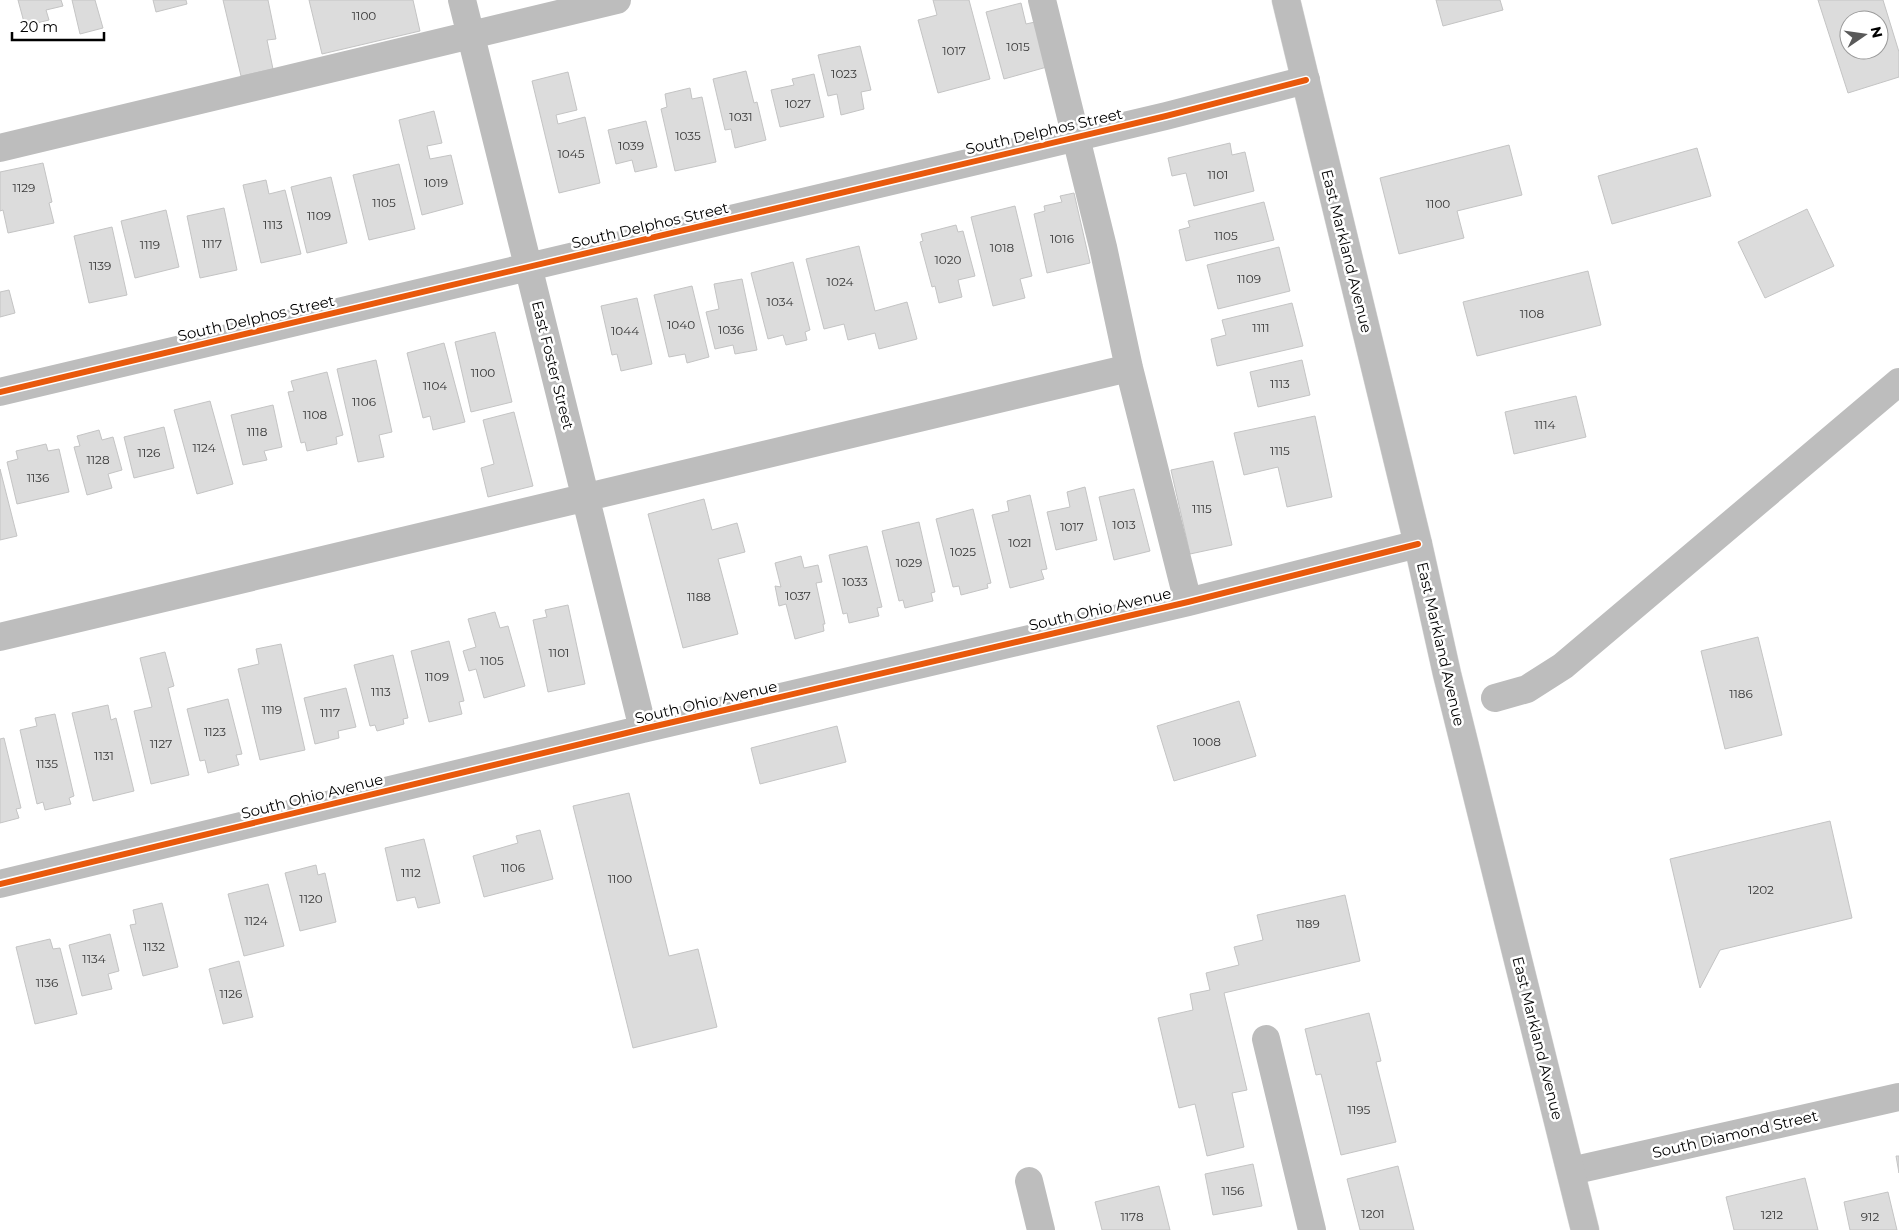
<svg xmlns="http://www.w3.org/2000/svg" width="1899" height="1230" viewBox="0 0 1899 1230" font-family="Montserrat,sans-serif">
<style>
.building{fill:#dcdcdc;stroke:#c4c4c4;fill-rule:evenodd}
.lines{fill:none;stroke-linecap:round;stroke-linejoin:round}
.major-casing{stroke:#dbdbdb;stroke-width:29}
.minor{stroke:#bdbdbd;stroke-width:28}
.major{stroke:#bdbdbd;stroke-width:28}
.cycleway-casing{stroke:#fff;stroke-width:9}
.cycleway{stroke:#e8590c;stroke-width:6}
.labels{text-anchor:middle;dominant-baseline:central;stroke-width:5;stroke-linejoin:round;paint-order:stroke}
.number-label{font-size:12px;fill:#373737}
.street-label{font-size:15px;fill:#000;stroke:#fff}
</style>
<rect width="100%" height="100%" fill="#fff"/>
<path class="building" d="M18 0H61L63 6 46 10 49 20 25 26Z
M72 0H95L103 28 80 34Z
M153 0H186L187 4 156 12Z
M223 0H268L276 39 267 40 273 69 241 76Z
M309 0H413L420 31 322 54Z
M933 0H969L990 79 938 93 918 20 937 15Z
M1436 0H1500L1503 10 1443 26Z
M1818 0H1883L1899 52V77L1848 93ZM1849 20H1879V50H1849Z
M1021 3 1026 24 1035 22 1047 67 1004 79 986 12Z
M860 46 871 90 861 92 864 109 841 115 837 94 828 96 818 55Z
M746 71 754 103 757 102 766 140 735 148 731 129 725 130 713 79Z
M568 72 577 110 556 115 558 124 585 117 600 183 559 193 532 81Z
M814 74 824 117 780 127 771 90 794 85 792 79Z
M690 88 692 99 702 97 716 162 675 171 661 109 667 107 665 94Z
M434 111 442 143 427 146 430 159 451 155 463 204 422 215 399 120Z
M646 121 657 167 635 172 632 160 616 164 608 130Z
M1230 143 1232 155 1245 152 1254 191 1194 206 1186 173 1172 176 1168 158Z
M1509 145 1522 195 1457 211 1464 238 1399 254 1380 178Z
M1697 148 1711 196 1612 224 1598 176Z
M43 163 52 202 49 203 54 223 8 233 3 210 0 211V172Z
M399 164 415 229 369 240 353 175Z
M331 177 347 243 307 253 291 187Z
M266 180 269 194 285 190 301 254 261 263 243 185Z
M1074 193 1090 263 1047 273 1034 214 1045 211 1044 206 1062 202 1060 196Z
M1264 202 1274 240 1186 261 1179 230 1190 227 1188 221Z
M1015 206 1032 276 1020 279 1025 298 993 306 971 217Z
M224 208 237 270 200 278 187 216Z
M1807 209 1834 266 1765 298 1738 242Z
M166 210 179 267 135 278 121 221Z
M956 225 958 232 963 231 975 276 958 280 962 297 939 303 935 286 932 287 920 242 923 241 921 234Z
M112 227 127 295 89 303 74 236Z
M859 246 875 311 907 302 917 339 879 349 875 333 848 340 844 324 824 329 806 259Z
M1279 247 1290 291 1218 309 1207 265Z
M793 262 810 330 805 332 807 340 786 345 783 335 768 339 751 273Z
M1588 271 1601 325 1477 356 1463 302Z
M742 279 757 350 735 354 733 345 715 349 706 312 719 309 714 284Z
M692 286 709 357 687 363 685 354 669 357 654 295Z
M9 290 15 313 0 317V292Z
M637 298 652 364 621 371 617 354 612 355 601 306Z
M1292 303 1303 346 1217 366 1211 339 1226 335 1222 320Z
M495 332 512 402 471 412 455 342Z
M444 343 465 422 433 430 430 416 423 418 407 353Z
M376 360 392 432 379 435 384 457 358 462 337 369Z
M1302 360 1310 395 1258 407 1250 372Z
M327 372 343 435 336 437 337 444 307 451 305 442 301 443 288 392 294 391 291 381Z
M1576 396 1586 437 1514 454 1505 412Z
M210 401 233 484 197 494 174 410Z
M273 405 282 447 264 451 267 460 243 465 231 415Z
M514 412 533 486 488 497 481 468 494 464 483 420Z
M1315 416 1332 497 1287 507 1278 467 1244 475 1234 433Z
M164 427 174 468 134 478 124 437Z
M99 430 102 440 113 437 122 470 108 474 112 488 87 495 74 447 80 446 77 436Z
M46 444 48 451 59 449 69 492 17 504 7 462 18 459 16 451Z
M1213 461 1232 545 1190 554 1171 470Z
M0 469 17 536 0 540Z
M1085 487 1097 540 1056 550 1047 512 1070 507 1067 492Z
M1134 489 1150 551 1114 560 1099 497Z
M1030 495 1047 569 1041 570 1044 579 1010 588 992 515 1009 511 1007 501Z
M704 499 712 530 737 523 745 552 718 559 738 634 683 648 648 514Z
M973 509 991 583 987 584 988 588 961 595 959 586 953 587 936 519Z
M919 522 935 592 931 593 933 601 905 608 903 600 899 601 882 531Z
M867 546 882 607 877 608 879 616 849 623 847 613 843 614 829 555Z
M801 556 804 568 818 565 822 582 816 583 825 624H823L824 631 795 639 786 604 779 606 775 586 781 587 775 563Z
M568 605 585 684 548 692 533 620 547 617 545 610Z
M495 612 500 628 508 626 525 686 484 698 476 669 469 671 463 651 476 647 468 619Z
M1758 637 1782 735 1725 749 1701 651Z
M449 641 464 701 459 702 462 714 429 722 411 651Z
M281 644 305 750 260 760 238 669 259 664 256 649Z
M165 652 174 686 168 688 189 775 151 784 134 711 152 707 140 658Z
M393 655 408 718 403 719 404 724 377 731 375 725 370 726 354 665Z
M346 688 356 727 338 731 339 738 315 744 304 698Z
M228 699 242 754 236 755 239 765 208 773 205 760 200 761 187 709Z
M1239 701 1256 756 1174 781 1157 726Z
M108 705 111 720 116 718 134 791 93 801 72 713Z
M55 714 74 796 69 798 71 804 45 810 43 802 37 804 20 730 37 726 35 718Z
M837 726 846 762 760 784 751 748Z
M4 738 21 808 16 809 19 818 0 823V739Z
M629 793 669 956 698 949 717 1027 633 1048 573 806Z
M1830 821 1852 918 1720 950 1700 988 1670 859Z
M540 830 553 879 484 897 473 856 518 843 516 836Z
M424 839 440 903 418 908 415 897 397 901 385 848Z
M316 865 318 875 325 873 336 922 300 931 285 873Z
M268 884 284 946 244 956 228 894Z
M1345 895 1360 961 1224 993 1247 1090 1232 1093 1244 1147 1207 1156 1195 1104 1179 1108 1158 1018 1193 1010 1190 994 1210 990 1206 973 1239 965 1234 947 1263 940 1257 915Z
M162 903 178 967 143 976 130 925 136 924 133 910Z
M110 934 119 971 108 974 112 989 82 996 69 945Z
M50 939 53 949 60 948 77 1014 35 1024 16 947Z
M239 961 253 1017 223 1024 209 969Z
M1369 1013 1381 1061 1376 1062 1396 1142 1341 1155 1321 1074 1316 1075 1305 1029Z
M1896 1156H1899V1173Z
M1253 1164 1262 1206 1213 1215 1205 1174Z
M1398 1166 1414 1230H1360L1347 1179Z
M1805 1178 1818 1230H1734L1726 1197Z
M1159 1186 1170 1230H1102L1095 1202Z
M1888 1192 1897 1230H1850L1844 1202Z"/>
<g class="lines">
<defs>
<path id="major" d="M1286 0 1418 544 1447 674 1585 1230"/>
</defs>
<use href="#major" class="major-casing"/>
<path class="minor" d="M462 0 643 729
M1042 0 1103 247 1129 368 1188 602
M0 148 617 0
M0 392 1166 116 1306 80
M0 637 1129 368
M1495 698 1527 689 1563 666 1899 382
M0 884 643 729 1188 602 1418 544
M1266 1039 1312 1230
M1571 1171 1899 1097
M1029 1181 1041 1230"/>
<use href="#major" class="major"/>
<defs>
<path id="cycleway" d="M0 392 1166 116 1306 80
M0 884 643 729 1188 602 1418 544"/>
</defs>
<use href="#cycleway" class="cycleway-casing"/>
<use href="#cycleway" class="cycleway"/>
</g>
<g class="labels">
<g class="number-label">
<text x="364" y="15">1100</text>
<text x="1018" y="46">1015</text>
<text x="954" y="50">1017</text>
<text x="844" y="73">1023</text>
<text x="798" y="103">1027</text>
<text x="741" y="116">1031</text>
<text x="688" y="135">1035</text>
<text x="631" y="145">1039</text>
<text x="571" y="153">1045</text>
<text x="1218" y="174">1101</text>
<text x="436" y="182">1019</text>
<text x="24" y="187">1129</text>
<text x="384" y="202">1105</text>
<text x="1438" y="203">1100</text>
<text x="319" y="215">1109</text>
<text x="273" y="224">1113</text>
<text x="1226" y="235">1105</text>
<text x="1062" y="238">1016</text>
<text x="212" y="243">1117</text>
<text x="150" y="244">1119</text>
<text x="1002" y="247">1018</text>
<text x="948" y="259">1020</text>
<text x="100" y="265">1139</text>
<text x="1249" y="278">1109</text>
<text x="840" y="281">1024</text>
<text x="780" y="301">1034</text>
<text x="1532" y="313">1108</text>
<text x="681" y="324">1040</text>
<text x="1261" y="327">1111</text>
<text x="731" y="329">1036</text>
<text x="625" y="330">1044</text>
<text x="483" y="372">1100</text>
<text x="1280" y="383">1113</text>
<text x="435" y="385">1104</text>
<text x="364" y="401">1106</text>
<text x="315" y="414">1108</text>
<text x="1545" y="424">1114</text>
<text x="257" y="431">1118</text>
<text x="204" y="447">1124</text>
<text x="1280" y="450">1115</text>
<text x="149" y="452">1126</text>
<text x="98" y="459">1128</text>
<text x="38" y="477">1136</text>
<text x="1202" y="508">1115</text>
<text x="1124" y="524">1013</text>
<text x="1072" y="526">1017</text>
<text x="1020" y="542">1021</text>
<text x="963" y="551">1025</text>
<text x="909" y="562">1029</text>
<text x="855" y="581">1033</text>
<text x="798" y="595">1037</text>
<text x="699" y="596">1188</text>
<text x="559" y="652">1101</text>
<text x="492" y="660">1105</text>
<text x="437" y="676">1109</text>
<text x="381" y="691">1113</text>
<text x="1741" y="693">1186</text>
<text x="272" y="709">1119</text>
<text x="330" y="712">1117</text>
<text x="215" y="731">1123</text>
<text x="1207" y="741">1008</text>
<text x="161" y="743">1127</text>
<text x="104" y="755">1131</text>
<text x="47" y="763">1135</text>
<text x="513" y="867">1106</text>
<text x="411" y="872">1112</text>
<text x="620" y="878">1100</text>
<text x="1761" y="889">1202</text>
<text x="311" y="898">1120</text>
<text x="256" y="920">1124</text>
<text x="1308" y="923">1189</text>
<text x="154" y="946">1132</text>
<text x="94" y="958">1134</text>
<text x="47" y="982">1136</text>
<text x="231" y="993">1126</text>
<text x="1359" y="1109">1195</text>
<text x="1233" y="1190">1156</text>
<text x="1373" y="1213">1201</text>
<text x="1772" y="1214">1212</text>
<text x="1132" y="1216">1178</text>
<text x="1870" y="1216">912</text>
</g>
<g class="street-label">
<text transform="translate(1044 131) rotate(-13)">South Delphos Street</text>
<text transform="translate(650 225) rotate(-13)">South Delphos Street</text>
<text transform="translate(1347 251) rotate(76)">East Markland Avenue</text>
<text transform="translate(256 318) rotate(-13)">South Delphos Street</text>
<text transform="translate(553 365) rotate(76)">East Foster Street</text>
<text transform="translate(1100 609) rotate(-13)">South Ohio Avenue</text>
<text transform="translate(1441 644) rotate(77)">East Markland Avenue</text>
<text transform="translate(706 702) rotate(-13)">South Ohio Avenue</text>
<text transform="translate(312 796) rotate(-14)">South Ohio Avenue</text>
<text transform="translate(1538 1038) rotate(76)">East Markland Avenue</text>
<text transform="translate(1735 1134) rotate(-13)">South Diamond Street</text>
</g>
</g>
<g transform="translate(1864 35) rotate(77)"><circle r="24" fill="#ffffff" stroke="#999999"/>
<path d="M0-4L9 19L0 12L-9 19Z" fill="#595959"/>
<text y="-8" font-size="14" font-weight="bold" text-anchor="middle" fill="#000000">N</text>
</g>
<path d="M12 32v8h92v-8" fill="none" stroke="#000000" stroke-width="2.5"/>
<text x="20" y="32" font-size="15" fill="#000000" stroke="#ffffff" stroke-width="4" paint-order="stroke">20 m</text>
</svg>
